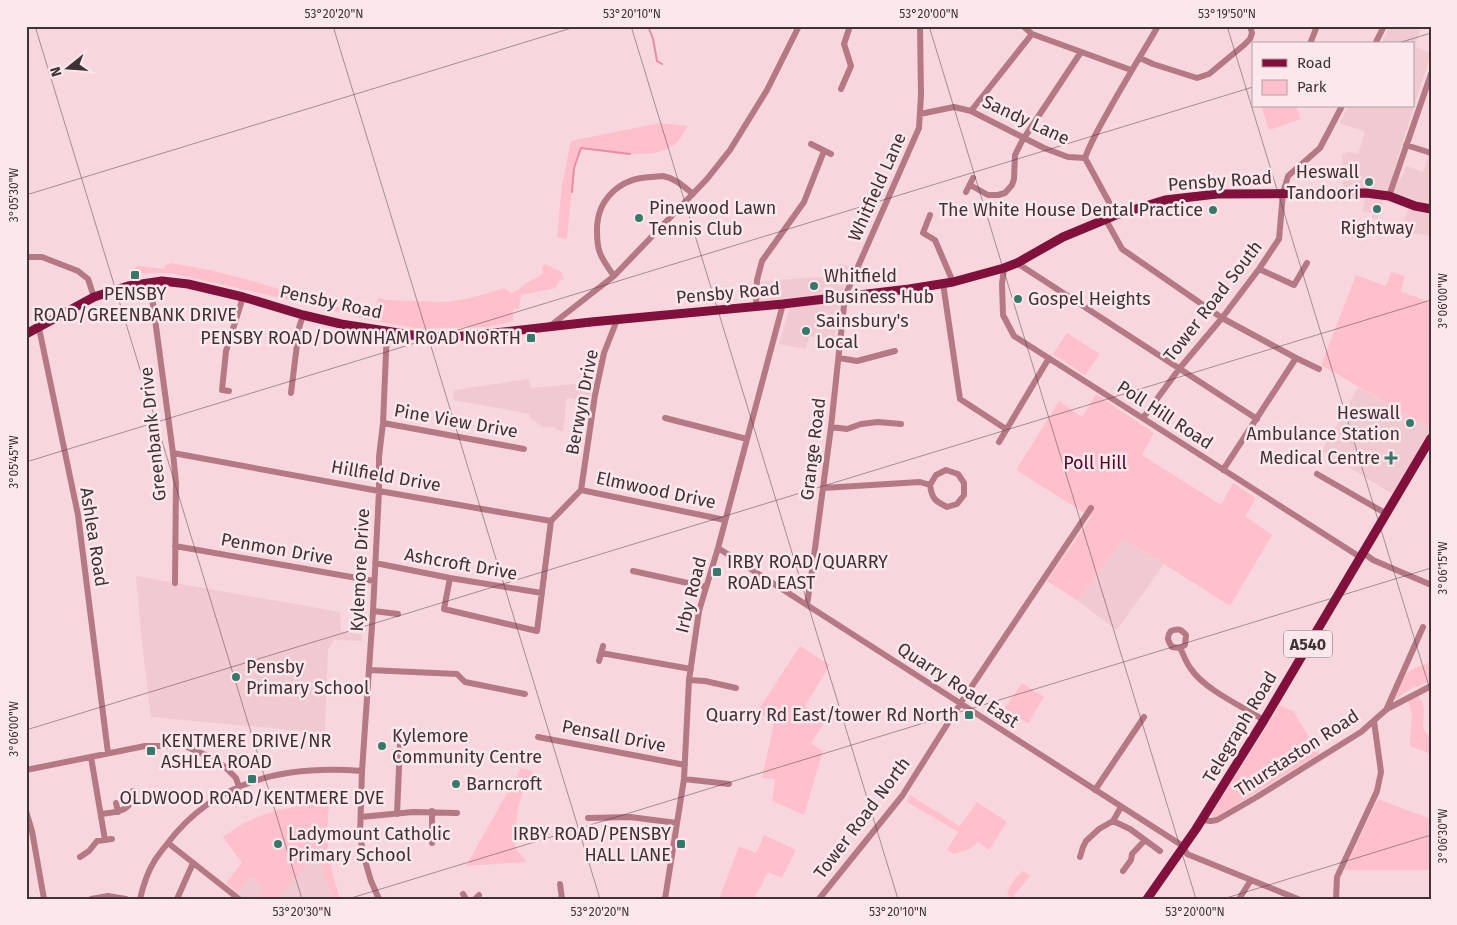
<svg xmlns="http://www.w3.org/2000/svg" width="1457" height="925" viewBox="0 0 1457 925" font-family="'Fira Sans',sans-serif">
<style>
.built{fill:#f1c9d1}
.green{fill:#ffbfcc}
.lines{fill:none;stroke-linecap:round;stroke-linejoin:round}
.stream{stroke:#e98da2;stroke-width:2}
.minor{stroke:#b57885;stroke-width:6}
.major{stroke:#82103c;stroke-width:9}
.ticks{fill:none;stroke:#3e3234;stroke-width:1;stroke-opacity:0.45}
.poi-dot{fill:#367869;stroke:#fce8ec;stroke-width:2}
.labels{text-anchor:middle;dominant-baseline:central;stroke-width:5;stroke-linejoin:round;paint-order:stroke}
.shield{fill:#fce8ec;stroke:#77696b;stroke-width:1}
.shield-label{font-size:16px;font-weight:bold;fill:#3e3234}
.street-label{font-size:18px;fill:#3e3234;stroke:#fce8ec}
.poi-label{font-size:18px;fill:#3e3234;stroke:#fce8ec;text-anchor:start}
.park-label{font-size:18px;fill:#560224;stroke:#fce8ec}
.neatline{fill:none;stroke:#3e3234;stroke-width:2}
.ticks-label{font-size:12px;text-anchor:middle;fill:#3e3234}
</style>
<rect width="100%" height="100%" fill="#f7d7dd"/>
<path class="built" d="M1390 26H1407L1420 30 1415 47 1431 53 1392 176 1402 178 1406 166 1423 172 1428 156 1431 157V236L1400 231 1409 208 1384 200 1377 219 1372 218 1373 213 1363 212 1366 189H1343L1342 155 1348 152 1358 154 1365 132 1340 123 1348 106H1413V44H1381Z
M840 263 852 268 842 291 835 338 809 337 806 349 779 344 792 300 760 303 761 281 834 276Z
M529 379 531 388 587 383 592 384 590 402 567 398 563 431 556 430 555 427 544 428 530 418V414L453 400 454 390Z
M1358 387 1431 428V434L1394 495 1322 451Z
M1123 538 1164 564 1117 630 1078 601Z
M136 576 340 612 341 631 362 635V641L334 640 328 649 325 733 151 717 143 652Z
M329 803 327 832 329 852 333 875 340 899H250L248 897H242L226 883 242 863 223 837 244 823 274 812 302 805Z"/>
<path class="green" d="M1261 106H1296L1301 119 1269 130Z
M660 123 688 126C684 131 680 141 674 145 650 162 609 150 581 148L574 168 567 239 557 237 562 185 571 141Z
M171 263 210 270 256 282 357 313 374 321 378 298 386 300 446 302 471 298 504 288 511 293C521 290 521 286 528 282 534 278 538 278 543 273L542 268 545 264 562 272 564 279 558 282 556 288 521 295 519 309H513V321L485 327 421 329 374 321 299 302 170 273H133L135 268 138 266 163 269 166 265Z
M1391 272 1405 276 1401 291 1431 303V428L1321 365 1356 275 1386 286Z
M1067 333 1100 354 1085 375 1053 354Z
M1096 394 1154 433 1142 455 1221 505 1233 483 1256 498 1245 516 1272 535 1230 606 1123 538 1078 601 1047 581 1091 517 1016 470 1059 401 1082 417Z
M800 646 830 665 805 706 826 720 811 743 823 751 804 815 772 801 775 779 762 778 774 722 757 712Z
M1431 662V681L1410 689 1393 701 1405 674 1415 668Z
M1022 683 1044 697 1028 724 1005 708Z
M1418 695C1419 698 1421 700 1422 702 1428 716 1416 727 1431 738V754L1410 746 1412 716 1408 700Z
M1280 705 1294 712 1319 754 1214 818 1211 814Z
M521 768 532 771 534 778 522 794 518 808 514 842 517 850 527 862 466 866Z
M910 795 960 826 977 802 1007 822 989 850 978 842 970 849 954 854 947 850 958 832 907 802Z
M1378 799 1431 819V870H1344Z
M329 803C328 813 327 822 327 831 326 854 333 877 340 899H336L334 896 331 894 324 873 327 870 313 857 276 899H257L265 889 250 876 237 891 226 883 242 863 223 837C230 832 236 828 243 824 268 809 301 805 329 803Z
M764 835 796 850 782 878 768 872 754 899H719L739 846 756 853Z
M1023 871 1030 876 1012 898 1007 894C1010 884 1015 878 1023 871Z"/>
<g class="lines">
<path class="stream" d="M648 26 653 39 657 61 662 64
M572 192 574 168 581 148 630 154"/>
<path class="minor" d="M1023 26 1032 34 1131 70
M1310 44 1317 26
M1375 44 1384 26
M1140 58 1153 64 1197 78 1209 74 1244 45 1250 39 1252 33 1250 26
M841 89 851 66 844 44 850 26
M971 111 1032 34
M920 114 954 107 971 111 1044 148 1068 157 1085 158 1116 215
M811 144 831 154
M1406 145 1431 153
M1085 158C1091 141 1100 126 1109 110 1125 81 1142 54 1158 26
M970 185 988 195H998L1005 193 1012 185 1014 179 1015 155 1022 141 1081 52
M966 192 973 178
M1389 196 1431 74
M930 215 923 233 935 240 953 282
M1106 220 1122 249 1222 318 1296 358 1319 369
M26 257H42L78 271 88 279 94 297
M1017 263 1257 419
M1004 268 1002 284 1003 315 1014 336 1360 557
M1259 269 1294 285 1307 263
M614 276C609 269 603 261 600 253 597 246 597 238 597 230 597 198 621 178 651 177 655 177 659 176 663 176 675 178 684 187 693 194
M150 282 173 453 176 483 175 583
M943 283 960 399 1006 429
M756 307 757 280 762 261 804 202 824 151
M550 326 614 276 707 179 730 150 767 90 799 26
M39 328 78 515 108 753
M839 358 857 361 895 351
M229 391 222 390 226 351 243 297
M291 393 299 328 303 315
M665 418 747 439
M1143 418 1179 369 1222 318 1259 269 1279 239 1283 193 1288 176 1320 148 1342 106
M383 423 524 449
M831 427 847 429 861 424 878 422 901 424
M999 442 1049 358
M173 453 379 491 551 521
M946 470 958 474 964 483V495L957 504 947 507C935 501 932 499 930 485L936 475Z
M1223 470 1296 358
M1317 474 1385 513
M823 488 920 482 930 485
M581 490 595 395 604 353 617 320
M581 490 725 520
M551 521 581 490
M175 546 374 581
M718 548 1183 846 1187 854 1298 899
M1362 552 1373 560 1429 584H1431
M375 563 450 578 542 593
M633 571 706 587
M450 578 444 609 537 631 551 521
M807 605 814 556 831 427 845 296 919 128 921 95 920 26
M373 611 398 614
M1180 648 1172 647C1168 641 1166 637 1171 631 1178 628 1181 629 1186 635L1185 645 1180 648C1184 655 1186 663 1191 669 1204 689 1243 707 1264 720
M601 653 691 669
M599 661 603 646
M369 670 457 674 465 682 525 694
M689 680 705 681 736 688
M1387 708 1423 627
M538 737 685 765
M91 757 105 840
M26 770 145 746H185L210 757 225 767 236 778 239 787
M684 779 729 784
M1095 790 1144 717
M116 803 118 812
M26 811 32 831 44 899
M432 811V843
M101 814C117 812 133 812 133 791
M397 814 400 745
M361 817 413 812 457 813
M588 818 630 817 677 823
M1201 820 1211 821 1217 820 1255 798 1361 732 1387 709 1431 686
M1113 821 1130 829 1160 851
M423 837H432
M168 843 239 899
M80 857 89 851 97 841 112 839
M1080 857 1083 847 1086 841 1099 829 1113 821 1121 807
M1123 871 1131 860 1132 854 1145 840
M560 884 562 899
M463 894 466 899
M91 899 108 896 126 899
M140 899C143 886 148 871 155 860 159 854 163 849 167 844 215 780 285 765 362 771
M177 899 193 863
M379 899 371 881 364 857 360 836 362 771 373 611 379 491V457L383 423 387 330
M475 899 479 895
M665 899 684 779 689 680 699 611 718 548 783 304
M819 899 902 796 960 704 1091 508
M1239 899 1251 880
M1336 899 1337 877 1372 802 1377 791 1381 772 1374 721"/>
<path class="major" d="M26 334 94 297 128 286 162 281 188 284 243 297 303 315 341 324 418 336 450 337 477 335 591 322 783 304 909 289 953 282 1004 268 1017 263 1063 237 1116 215 1165 200 1217 194 1366 193 1389 196 1415 206 1431 209
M1147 899 1196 829 1264 720 1431 438"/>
</g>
<path class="ticks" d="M35 26 302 899M333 26 600 899M631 26 898 899M929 26 1196 899M1227 26 1431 693M1395 44 1431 33M26 195 578 26M26 462 1253 87M26 730 1431 300M348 899 1431 568M1223 899 1431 835"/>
<g class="poi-dot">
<circle cx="1369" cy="182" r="5"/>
<circle cx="1377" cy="209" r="5"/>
<circle cx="1213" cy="210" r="5"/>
<circle cx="639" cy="218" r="5"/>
<rect x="130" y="270" width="10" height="10" rx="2.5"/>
<circle cx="814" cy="286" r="5"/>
<circle cx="1018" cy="299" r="5"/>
<circle cx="806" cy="331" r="5"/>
<rect x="526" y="333" width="10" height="10" rx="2.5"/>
<circle cx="1410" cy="423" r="5"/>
<path d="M1388.5 450.5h5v5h5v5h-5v5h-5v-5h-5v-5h5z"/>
<rect x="712" y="567" width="10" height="10" rx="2.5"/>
<circle cx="236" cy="677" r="5"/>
<rect x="964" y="710" width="10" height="10" rx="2.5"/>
<circle cx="382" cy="746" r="5"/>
<rect x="146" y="746" width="10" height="10" rx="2.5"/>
<rect x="247" y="774" width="10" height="10" rx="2.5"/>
<circle cx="456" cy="784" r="5"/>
<circle cx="278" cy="844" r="5"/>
<rect x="676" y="839" width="10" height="10" rx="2.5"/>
</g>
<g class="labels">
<rect class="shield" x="1284" y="630.5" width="48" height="27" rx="4"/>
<g class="shield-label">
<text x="1308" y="644">A540</text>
</g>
<g class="street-label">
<text transform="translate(1026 120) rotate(25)">Sandy Lane</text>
<text transform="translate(1220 181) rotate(-4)">Pensby Road</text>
<text transform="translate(877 187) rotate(-66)">Whitfield Lane</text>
<text transform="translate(728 293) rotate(-5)">Pensby Road</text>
<text transform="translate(1213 301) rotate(-52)">Tower Road South</text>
<text transform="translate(331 302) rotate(12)">Pensby Road</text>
<text transform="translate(582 402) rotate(-79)">Berwyn Drive</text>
<text transform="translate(1165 415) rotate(33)">Poll Hill Road</text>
<text transform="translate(456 421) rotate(10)">Pine View Drive</text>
<text transform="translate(153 434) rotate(-96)">Greenbank Drive</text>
<text transform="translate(813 449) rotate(-83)">Grange Road</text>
<text transform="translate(386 476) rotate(10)">Hillfield Drive</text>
<text transform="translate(656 490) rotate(12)">Elmwood Drive</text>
<text transform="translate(94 537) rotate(81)">Ashlea Road</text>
<text transform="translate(277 549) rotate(10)">Penmon Drive</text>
<text transform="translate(461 564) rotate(10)">Ashcroft Drive</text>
<text transform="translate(360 570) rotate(-87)">Kylemore Drive</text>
<text transform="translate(691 595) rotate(-76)">Irby Road</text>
<text transform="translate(958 685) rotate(33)">Quarry Road East</text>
<text transform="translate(1240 727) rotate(-59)">Telegraph Road</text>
<text transform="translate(614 736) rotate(11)">Pensall Drive</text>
<text transform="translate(1297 753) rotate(-33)">Thurstaston Road</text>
<text transform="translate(862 818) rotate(-53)">Tower Road North</text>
</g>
<g class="poi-label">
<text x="1359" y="172" text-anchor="end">Heswall<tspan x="1359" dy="21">Tandoori</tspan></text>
<text x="649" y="208">Pinewood Lawn<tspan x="649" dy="21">Tennis Club</tspan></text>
<text x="1203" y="210" text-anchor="end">The White House Dental Practice</text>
<text x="1377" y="228" text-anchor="middle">Rightway</text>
<text x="824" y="276">Whitfield<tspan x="824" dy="21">Business Hub</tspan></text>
<text x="135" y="294" text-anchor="middle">PENSBY<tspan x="135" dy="21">ROAD/GREENBANK DRIVE</tspan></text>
<text x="1028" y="299">Gospel Heights</text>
<text x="816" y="321">Sainsbury's<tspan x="816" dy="21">Local</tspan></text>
<text x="521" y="338" text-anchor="end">PENSBY ROAD/DOWNHAM ROAD NORTH</text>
<text x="1400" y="413" text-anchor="end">Heswall<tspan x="1400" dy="21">Ambulance Station</tspan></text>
<text x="1380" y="458" text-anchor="end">Medical Centre</text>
<text x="727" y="562">IRBY ROAD/QUARRY<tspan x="727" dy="21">ROAD EAST</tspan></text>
<text x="246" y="667">Pensby<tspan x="246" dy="21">Primary School</tspan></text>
<text x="959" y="715" text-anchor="end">Quarry Rd East/tower Rd North</text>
<text x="392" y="736">Kylemore<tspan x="392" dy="21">Community Centre</tspan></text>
<text x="161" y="741">KENTMERE DRIVE/NR<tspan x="161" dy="21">ASHLEA ROAD</tspan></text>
<text x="466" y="784">Barncroft</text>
<text x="252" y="798" text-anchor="middle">OLDWOOD ROAD/KENTMERE DVE</text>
<text x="288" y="834">Ladymount Catholic<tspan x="288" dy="21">Primary School</tspan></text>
<text x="671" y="834" text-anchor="end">IRBY ROAD/PENSBY<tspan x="671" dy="21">HALL LANE</tspan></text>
</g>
<g class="park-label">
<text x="1095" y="463">Poll Hill</text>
</g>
</g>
<rect width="1457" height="925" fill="none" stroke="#fce8ec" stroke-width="55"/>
<rect x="1252" y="42" width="162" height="65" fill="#fce8ec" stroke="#b09fa2"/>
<rect x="1262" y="59" width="25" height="8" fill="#82103c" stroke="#b09fa2"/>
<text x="1297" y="68" font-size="15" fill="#3e3234">Road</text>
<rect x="1262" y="80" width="25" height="15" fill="#ffbfcc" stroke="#b09fa2"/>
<text x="1297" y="92" font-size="15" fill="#3e3234">Park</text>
<g transform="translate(68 68) rotate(253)" stroke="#fce8ec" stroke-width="4" paint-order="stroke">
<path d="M0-4L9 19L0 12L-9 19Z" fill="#3e3234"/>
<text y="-8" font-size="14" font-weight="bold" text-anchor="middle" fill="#3e3234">N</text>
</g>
<rect x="28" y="28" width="1402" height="870" class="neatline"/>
<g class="ticks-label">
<text x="334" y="18">53°20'20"N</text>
<text x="632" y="18">53°20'10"N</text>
<text x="929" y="18">53°20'00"N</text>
<text x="1227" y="18">53°19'50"N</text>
<text transform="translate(14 195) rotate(-90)" y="4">3°05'30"W</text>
<text transform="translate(1443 301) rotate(-90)" y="4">3°06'00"W</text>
<text transform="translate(14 462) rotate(-90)" y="4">3°05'45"W</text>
<text transform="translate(1443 568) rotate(-90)" y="4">3°06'15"W</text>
<text transform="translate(14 729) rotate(-90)" y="4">3°06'00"W</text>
<text transform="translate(1443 836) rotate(-90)" y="4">3°06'30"W</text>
<text x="302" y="916">53°20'30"N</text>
<text x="600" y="916">53°20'20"N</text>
<text x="898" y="916">53°20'10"N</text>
<text x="1195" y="916">53°20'00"N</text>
</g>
</svg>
